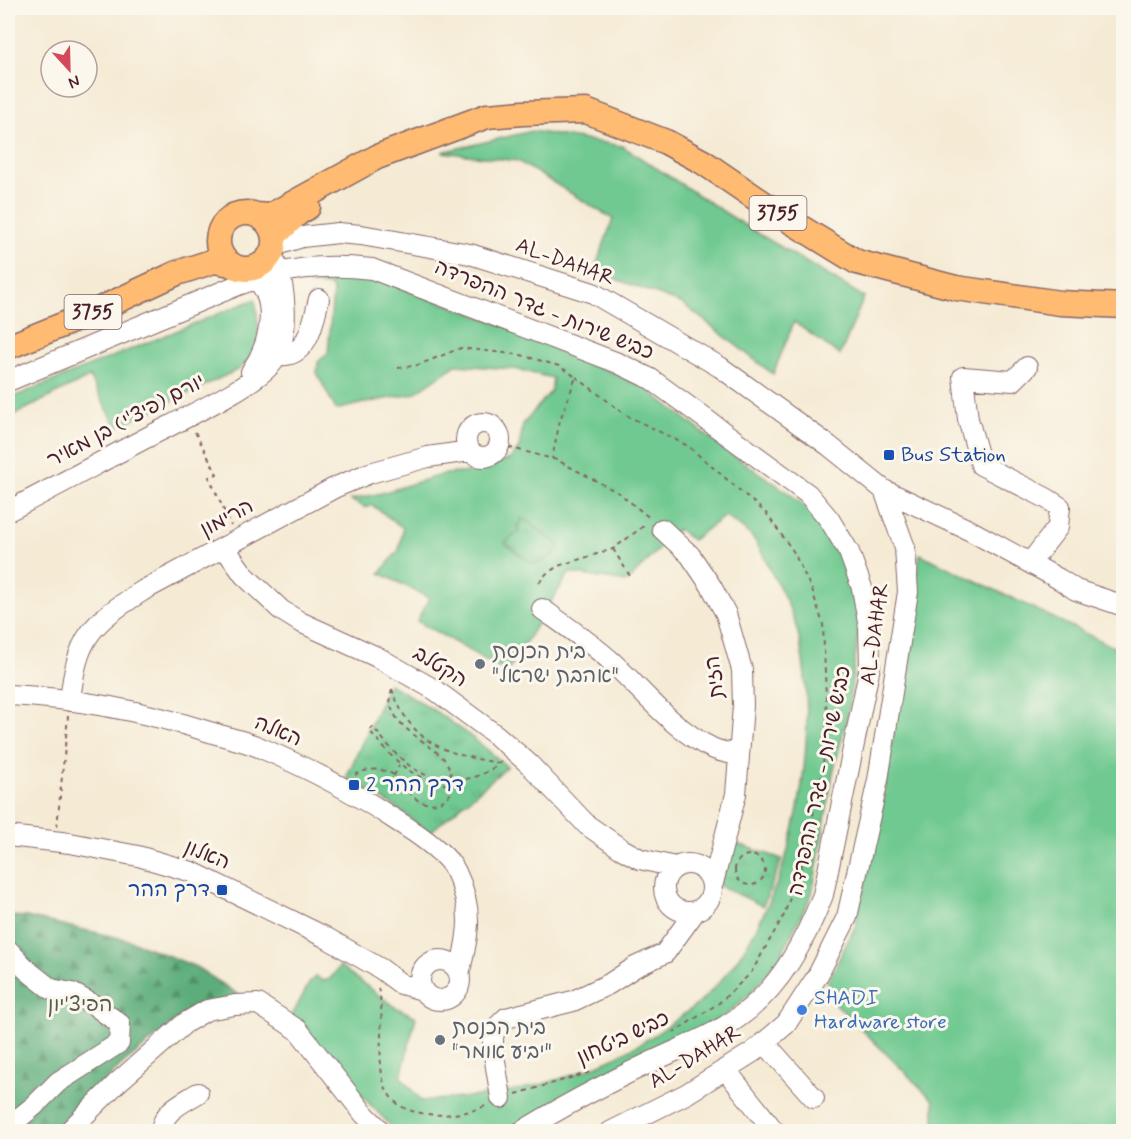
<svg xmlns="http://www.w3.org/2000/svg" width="1131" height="1139" viewBox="0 0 1131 1139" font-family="Mynerve,'Playpen Sans Hebrew',sans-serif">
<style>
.green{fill:#70c990;stroke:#5d745e;stroke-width:1.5}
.forest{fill:url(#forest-firs);stroke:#536652;stroke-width:1.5}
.park{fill:url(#park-tufts);stroke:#5d745e;stroke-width:1.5}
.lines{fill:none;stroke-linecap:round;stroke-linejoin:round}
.minor-casing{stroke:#866666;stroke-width:22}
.major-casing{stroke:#866666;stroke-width:27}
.path{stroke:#866666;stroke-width:2;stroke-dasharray:4.5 4.5;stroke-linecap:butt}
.minor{stroke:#fff;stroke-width:20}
.major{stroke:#ffbb71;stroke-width:24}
.transit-dot{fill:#1a4fb4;stroke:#fbf7ec;stroke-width:2}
.worship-dot{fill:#6b7280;stroke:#fbf7ec;stroke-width:2}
.shop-dot{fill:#3f7fe0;stroke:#fbf7ec;stroke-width:2}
.labels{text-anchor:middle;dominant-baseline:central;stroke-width:6;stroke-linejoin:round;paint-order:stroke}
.shield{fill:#fbf7ec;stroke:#7f6065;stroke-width:1.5}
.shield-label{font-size:20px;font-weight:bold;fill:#4a1f2b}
.street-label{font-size:21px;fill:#4a1f2b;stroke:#fbf7ec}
.transit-label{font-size:21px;fill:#164399;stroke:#fbf7ec;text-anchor:start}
.worship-label{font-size:21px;fill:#5b616d;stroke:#fbf7ec;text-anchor:start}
.shop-label{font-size:21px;fill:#366cbe;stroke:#fbf7ec;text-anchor:start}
.park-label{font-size:21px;fill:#575a4e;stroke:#fbf7ec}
</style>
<defs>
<pattern id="forest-firs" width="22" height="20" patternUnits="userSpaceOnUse" patternTransform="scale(1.5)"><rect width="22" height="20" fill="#5cad7a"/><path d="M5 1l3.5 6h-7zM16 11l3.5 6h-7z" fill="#4e8c64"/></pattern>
<pattern id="park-tufts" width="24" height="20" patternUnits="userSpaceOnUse" patternTransform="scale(1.5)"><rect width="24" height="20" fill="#70c990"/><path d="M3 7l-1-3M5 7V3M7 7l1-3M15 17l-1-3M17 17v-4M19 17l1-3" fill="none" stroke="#62ac7c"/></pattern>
</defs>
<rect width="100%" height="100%" fill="#fbf7ec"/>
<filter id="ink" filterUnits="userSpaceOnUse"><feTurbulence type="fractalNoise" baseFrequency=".0167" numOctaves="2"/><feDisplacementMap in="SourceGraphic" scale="12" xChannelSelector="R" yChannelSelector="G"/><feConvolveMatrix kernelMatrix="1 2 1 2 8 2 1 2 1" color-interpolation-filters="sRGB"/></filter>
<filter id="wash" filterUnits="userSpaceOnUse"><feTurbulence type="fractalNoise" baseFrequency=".008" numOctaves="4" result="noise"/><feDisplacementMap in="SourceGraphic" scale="24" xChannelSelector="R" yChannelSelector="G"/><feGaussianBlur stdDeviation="1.35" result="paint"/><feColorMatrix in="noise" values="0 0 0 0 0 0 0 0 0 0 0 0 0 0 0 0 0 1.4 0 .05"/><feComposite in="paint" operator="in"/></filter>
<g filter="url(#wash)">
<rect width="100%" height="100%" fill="#f5ebd5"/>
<path class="green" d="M532 131 622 146 749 228 864 297 840 355 794 322 773 374 683 304 594 271 613 219 518 161 442 152Z
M309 269 356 275 391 284 537 337 647 389 720 446 790 494 816 517 840 551 852 582 860 619 848 714 833 773 812 894 780 957 750 994 726 1015 687 1039 529 1117 503 1132 396 1131 289 1021 310 982 316 976 323 981 330 979 340 966 395 1007 416 1017 401 1077 421 1101C445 1099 470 1098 494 1094 562 1084 625 1059 680 1017 688 1011 698 1005 705 997 791 915 822 755 800 642 796 621 785 597 775 579 768 567 760 544 750 535 743 528 733 522 725 516L692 540 678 529 627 582 569 573 507 672 417 621 429 598 380 573 399 550 403 528 372 505 366 508 350 500 382 493 444 474 472 472 510 459 519 448 523 424 551 391 553 378 514 369 456 365 413 394 364 403 336 410 317 373 318 362 328 353 333 290 331 286 312 285 309 283Z
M255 299C260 329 263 348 239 369L117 427 89 377 8 418V399Z
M920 554 1118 649 1124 665 1123 1131H934V1101L823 991 855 927 882 806Z"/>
<path class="forest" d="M8 916 27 917 129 940 196 967 244 998 181 1017 122 1065 54 1131 8 1132Z"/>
<path class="park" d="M523 518 560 546C553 557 544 561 532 564L505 543 519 531 517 527Z
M389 684C432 707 471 734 507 767L429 833 394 806 346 778Z
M735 843 782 859 763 906 718 885Z"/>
</g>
<g filter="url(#ink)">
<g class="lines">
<defs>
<path id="minor" d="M274 246 302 237 338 233 361 235 470 254 593 293 720 367 828 445 884 490 905 548 908 592 878 780 847 917 818 975 786 1024 753 1052 686 1094 610 1132
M248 272C282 295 271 343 251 372
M269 353C307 365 312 326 319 299
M1027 367 1013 381 963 377 968 419 981 465 1046 498 1060 507 1058 527 1030 563
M8 381 238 285C287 268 321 263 372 269L618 363 651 379 808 494 829 519 849 552 862 588 869 627 870 666 823 895C805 941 780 988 739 1017 711 1037 680 1048 649 1063 605 1084 563 1106 521 1132
M466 440a17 17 0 1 1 34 0a17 17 0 1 1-34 0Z
M884 490 971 531 1059 579 1076 590 1124 606
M8 511C54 488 100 462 146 438 174 423 260 384 275 359 290 334 286 287 275 261
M662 529 690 555 711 586 726 614 742 670 743 706 736 794 713 883
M224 547 244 575 281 610 300 622 377 657 435 690 496 735 529 764 587 825 620 848 640 859 675 867
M542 609C566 626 590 642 612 662 643 691 672 729 712 748 720 752 730 753 739 755
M8 695C77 698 147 712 213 733 229 738 246 741 261 748 308 768 352 791 394 819 412 830 447 853 456 872 474 909 469 935 459 974
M70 701C77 637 90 624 144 590L336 487 370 473 428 457 470 451
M8 836 70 843 138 856 192 872 325 937 381 969 401 984 422 990
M664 888a24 24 0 1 1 48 0a24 24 0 1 1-48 0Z
M8 950 28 971 51 989 72 993 94 1005 120 1024 119 1043 58 1082 34 1106 8 1127
M420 980a20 20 0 1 1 40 0a20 20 0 1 1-40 0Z
M764 1042 814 1098
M725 1069 775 1132
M501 1098 493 1049V1036L497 1027 506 1018 573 1001 609 984 635 967 665 953 694 913
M68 1132 117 1083 185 1023 207 1010 235 1005 258 1004 298 1030 364 1114 382 1132
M161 1132C163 1110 181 1104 198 1093"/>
<path id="major" d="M218 241a28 28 0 1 1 56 0a28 28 0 1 1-56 0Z
M257 215 268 216 277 212 377 157 487 116 523 113 586 111 666 142 703 162 782 216 857 262 956 288 1060 303 1124 306
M274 236 297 214 308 207
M8 347 87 315 177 273 214 261 231 264"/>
</defs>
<use href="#minor" class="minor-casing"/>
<use href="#major" class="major-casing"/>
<path class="path" d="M398 368 418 365 461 348 521 355 559 366 576 377 560 420 552 459
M576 377 626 415 688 446 766 513 793 551 812 590 823 624 827 722 823 766 805 855 784 915 751 973 719 1003 674 1032
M195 432 217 474 209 477 231 526
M500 445 557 460 619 493 651 519
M613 549 630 576
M539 583 546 574 558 566 613 549 645 525
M392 689C411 744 446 754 499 763
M392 689C381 723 426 739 444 759 449 765 451 773 452 781
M355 775C370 766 390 768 402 782 405 785 407 790 410 794 422 806 440 808 451 793L452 785C411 781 394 760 369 730L373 727C398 758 421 786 465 779 479 777 491 771 501 761
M394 776 399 765
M57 827 68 716
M735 870a15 15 0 1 1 30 0a15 15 0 1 1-30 0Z
M378 988C391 1030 358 1103 421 1113 443 1117 467 1114 488 1105
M516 1094 591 1072"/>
<use href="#minor" class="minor"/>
<use href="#major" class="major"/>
</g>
</g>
<g class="transit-dot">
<rect x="883" y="449" width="12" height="12" rx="3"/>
<rect x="348" y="779" width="12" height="12" rx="3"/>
<rect x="216" y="884" width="12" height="12" rx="3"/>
</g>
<g class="worship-dot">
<circle cx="480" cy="664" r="6"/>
<circle cx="440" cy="1040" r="6"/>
</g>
<circle class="shop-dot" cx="802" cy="1010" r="6"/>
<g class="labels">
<g class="shield">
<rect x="749.5" y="196" width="57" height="34" rx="4.5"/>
<rect x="64.5" y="295" width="57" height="34" rx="4.5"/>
</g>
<g class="shield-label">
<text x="778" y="213">3755</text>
<text x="93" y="312">3755</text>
</g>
<g class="street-label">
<text transform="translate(565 262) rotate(20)">AL-DAHAR</text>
<text transform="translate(544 310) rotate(22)">כביש שירות - גדר ההפרדה</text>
<text transform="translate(126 421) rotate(-28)">יורם (פיצ'י) בן מאיר</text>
<text transform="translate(227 518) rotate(-28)">הרימון</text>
<text transform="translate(875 634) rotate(-82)">AL-DAHAR</text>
<text transform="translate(440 667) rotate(32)">הקטלב</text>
<text transform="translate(715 677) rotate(-97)">הזית</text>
<text transform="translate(278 731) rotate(23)">האלה</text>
<text transform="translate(820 781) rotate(-78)">כביש שירות - גדר ההפרדה</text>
<text transform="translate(207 855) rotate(22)">האלון</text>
<text transform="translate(623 1038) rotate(-25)">כביש ביטחון</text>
<text transform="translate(695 1057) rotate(-31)">AL-DAHAR</text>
</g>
<g class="transit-label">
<text x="901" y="455">Bus Station</text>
<text x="366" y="785">דרך ההר 2</text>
<text x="210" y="890" text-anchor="end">דרך ההר</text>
</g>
<g class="worship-label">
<text x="492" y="652">בית הכנסת<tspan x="492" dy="24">"אהבת ישראל"</tspan></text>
<text x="452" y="1028">בית הכנסת<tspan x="452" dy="24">"יביע אומר"</tspan></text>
</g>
<g class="shop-label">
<text x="814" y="998">SHADI<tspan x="814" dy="24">Hardware store</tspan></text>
</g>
<g class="park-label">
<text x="80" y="1005">הפיצ'יון</text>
</g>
</g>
<rect width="1131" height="1139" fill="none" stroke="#fbf7ec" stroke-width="30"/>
<g transform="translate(69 69) rotate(158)"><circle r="28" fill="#fbf7ec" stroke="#b4a19f" stroke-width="1.5"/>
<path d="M0-4.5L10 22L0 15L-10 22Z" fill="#d1495b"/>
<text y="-9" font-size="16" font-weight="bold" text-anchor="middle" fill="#4a1f2b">N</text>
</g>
</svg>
